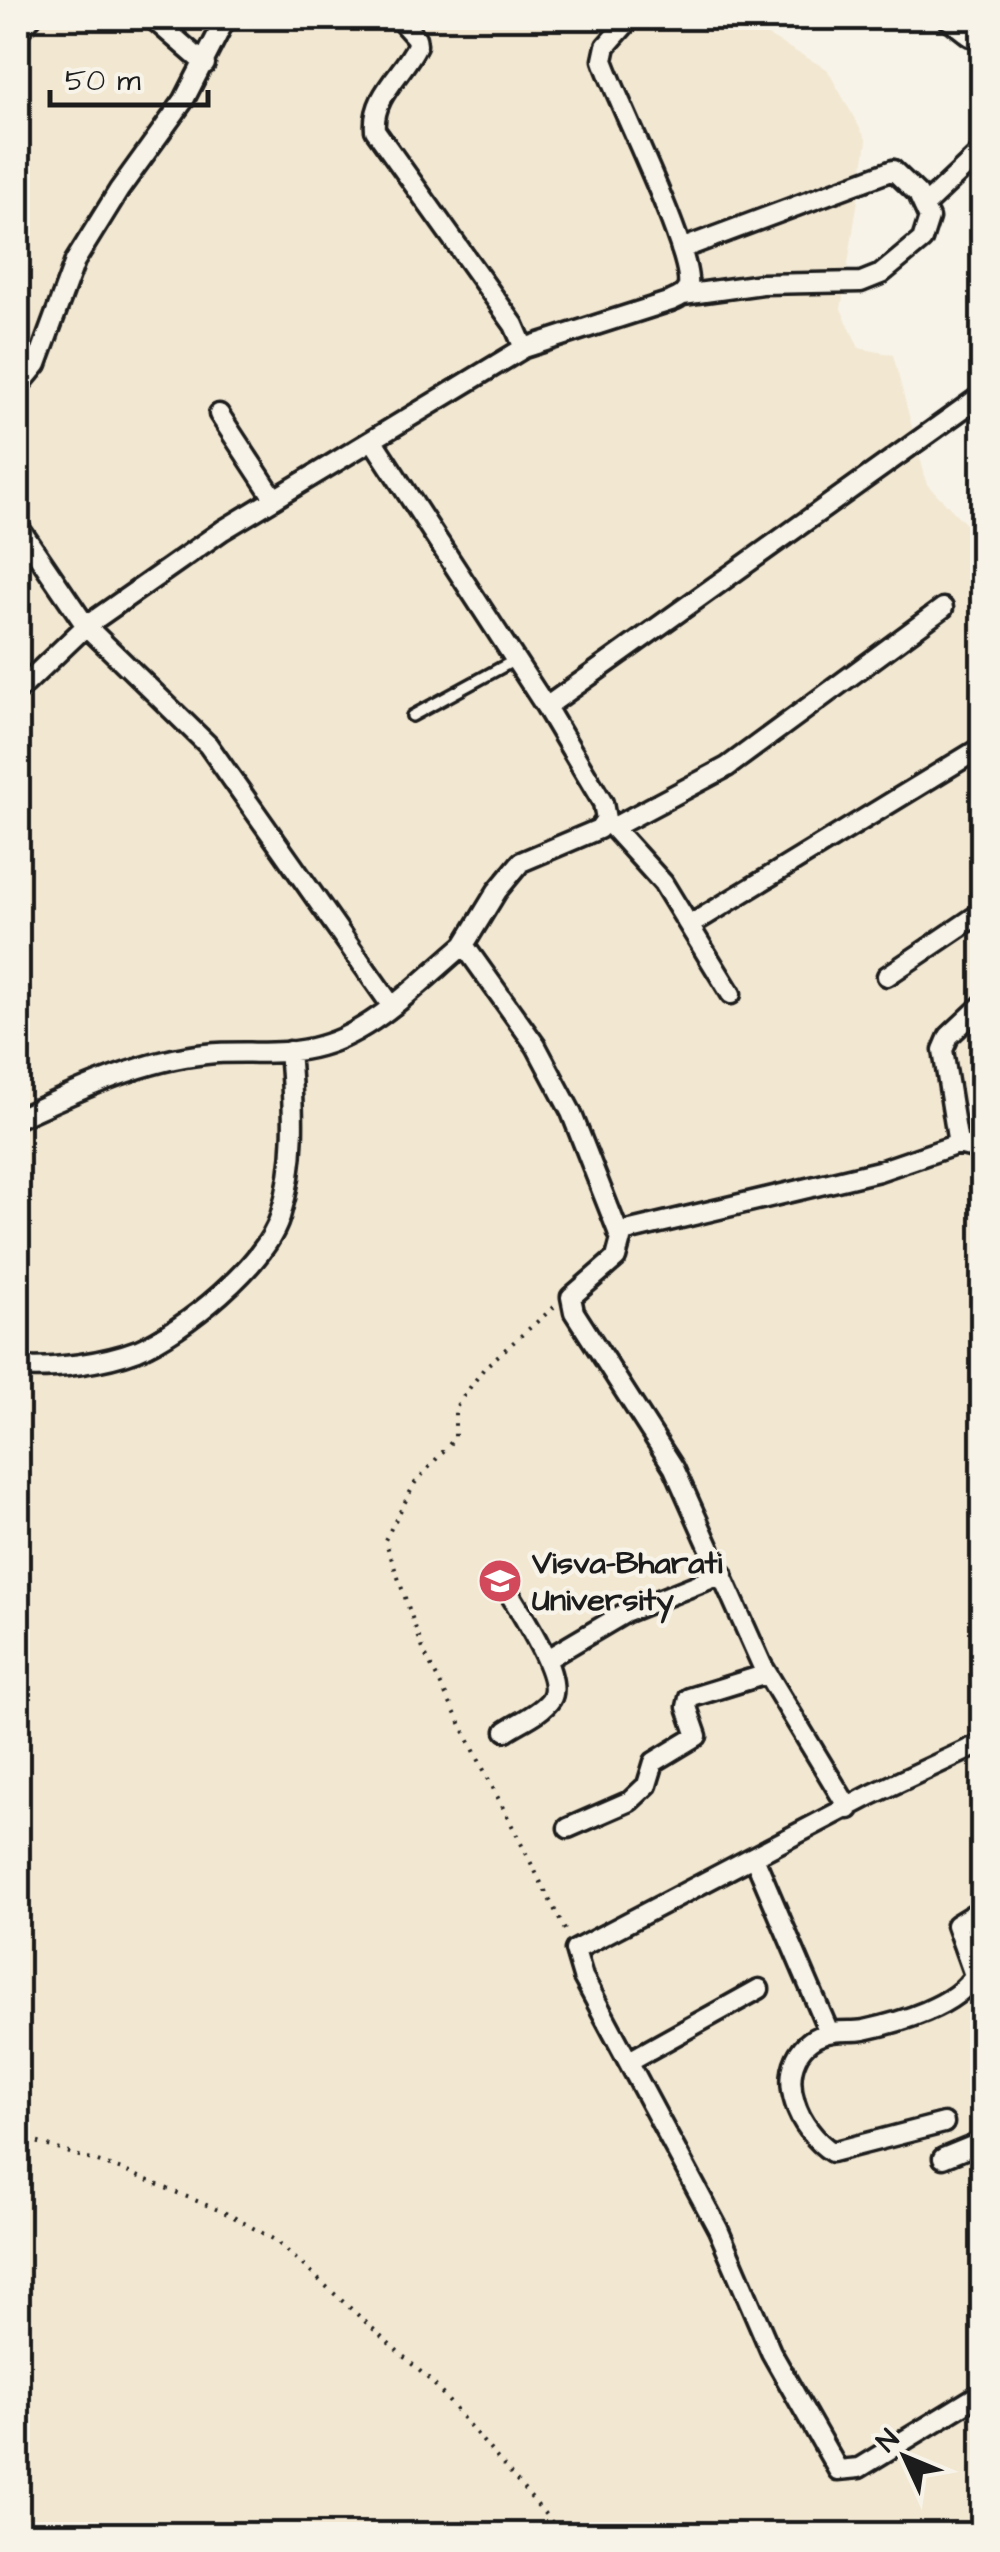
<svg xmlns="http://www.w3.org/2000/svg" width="1000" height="2552" viewBox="0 0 1000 2552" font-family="'Architects Daughter',sans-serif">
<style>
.built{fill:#f2e7d1}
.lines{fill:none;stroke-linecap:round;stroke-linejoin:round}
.service-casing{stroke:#1c1c1c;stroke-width:16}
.minor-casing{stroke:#1c1c1c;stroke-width:25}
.path{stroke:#1c1c1c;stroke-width:4;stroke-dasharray:2.5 8;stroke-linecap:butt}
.service{stroke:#f7f3e8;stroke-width:9}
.minor{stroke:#f7f3e8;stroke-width:18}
.labels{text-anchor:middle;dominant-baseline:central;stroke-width:9;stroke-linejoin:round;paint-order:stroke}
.poi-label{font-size:32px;font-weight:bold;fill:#1c1c1c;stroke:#f7f3e8;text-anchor:start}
</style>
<rect width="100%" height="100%" fill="#f7f3e8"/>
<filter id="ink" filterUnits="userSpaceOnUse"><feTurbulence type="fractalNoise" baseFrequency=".01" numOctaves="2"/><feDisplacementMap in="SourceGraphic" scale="20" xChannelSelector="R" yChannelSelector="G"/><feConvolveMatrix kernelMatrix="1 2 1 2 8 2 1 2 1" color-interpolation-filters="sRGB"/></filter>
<g filter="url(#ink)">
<path class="built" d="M18 18H753L759 31 827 69 867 141 841 309 859 348 893 355 927 484 982 541 974 626 982 625V2534H18Z"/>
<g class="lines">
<defs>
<path id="service" d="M412 716 515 660"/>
<path id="minor" d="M152 18 205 64
M947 18 970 36
M18 32 31 18
M925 205 982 151
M681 249 893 170 918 194 929 218 922 240 881 274 861 282 762 284 683 295
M524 348 671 301C678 298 686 295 688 286 693 251 618 104 603 60L606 46 631 18
M18 387 37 364 75 261 119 190 184 100 226 18
M219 414 274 498
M373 441 546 707
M18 526 86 626 18 691
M606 820 663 883 731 994
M614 827 727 767 943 608
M690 925 982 747
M464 945 497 891 521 862 599 829 606 819 603 803 546 707 982 395
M887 976 982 912
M391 1005 208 745 86 626 223 530 524 348 514 325 375 130C372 95 403 75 417 45L416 38 398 18
M18 1118C75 1092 142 1060 206 1054 244 1050 282 1057 320 1046 375 1031 422 980 464 945L536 1046 571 1112 621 1239 616 1258 571 1297 574 1312 674 1468 762 1665 849 1809
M958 1144 943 1050 949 1036 982 1005
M618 1233 879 1171 958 1144 982 1150
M18 1367C53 1370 104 1363 138 1350 182 1332 266 1264 280 1217 297 1161 294 1108 289 1051
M500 1578C513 1601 566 1676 551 1699 542 1713 519 1722 506 1731
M547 1659 625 1613 723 1574
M982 1743 871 1795 575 1950 583 1977 718 2229 771 2352 838 2470 859 2468 982 2393
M568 1828 630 1801 647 1785 654 1762 697 1736 687 1707 689 1698 767 1674
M754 1857 829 2032
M631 2060 759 1989
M944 2123 832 2152C816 2142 800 2121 795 2103 785 2072 796 2038 833 2032 843 2030 854 2032 864 2030 897 2023 958 2006 974 1975L956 1925 982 1909
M943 2158 982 2142"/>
</defs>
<use href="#service" class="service-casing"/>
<use href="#minor" class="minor-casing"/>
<path class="path" d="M554 1307 485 1367 455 1408V1438L415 1483 385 1540 424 1652 566 1932
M18 2136 125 2171 228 2214 275 2240 433 2383 562 2534"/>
<use href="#service" class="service"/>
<use href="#minor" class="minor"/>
</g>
</g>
<defs>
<symbol id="university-disc" viewBox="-11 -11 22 22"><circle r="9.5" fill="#d1495b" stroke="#f7f3e8"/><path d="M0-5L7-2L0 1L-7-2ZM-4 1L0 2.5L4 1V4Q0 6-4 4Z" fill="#fff"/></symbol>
</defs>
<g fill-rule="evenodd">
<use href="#university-disc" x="475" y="1556" width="50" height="50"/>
</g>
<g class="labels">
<g class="poi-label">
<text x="532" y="1563">Visva-Bharati<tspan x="532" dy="37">University</tspan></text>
</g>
</g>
<rect width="1000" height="2552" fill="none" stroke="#f7f3e8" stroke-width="60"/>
<rect x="30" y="30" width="940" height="2492" fill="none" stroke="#1c1c1c" stroke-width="4" filter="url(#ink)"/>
<g transform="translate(905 2457) rotate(314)" stroke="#f7f3e8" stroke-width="8" paint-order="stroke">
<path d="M0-8L18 38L0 25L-18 38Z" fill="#1c1c1c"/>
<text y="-15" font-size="28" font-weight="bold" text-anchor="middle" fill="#1c1c1c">N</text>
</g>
<path d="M50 90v15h158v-15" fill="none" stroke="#1c1c1c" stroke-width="5"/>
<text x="65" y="90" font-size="30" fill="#1c1c1c" stroke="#f7f3e8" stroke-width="8" paint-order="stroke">50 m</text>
</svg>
